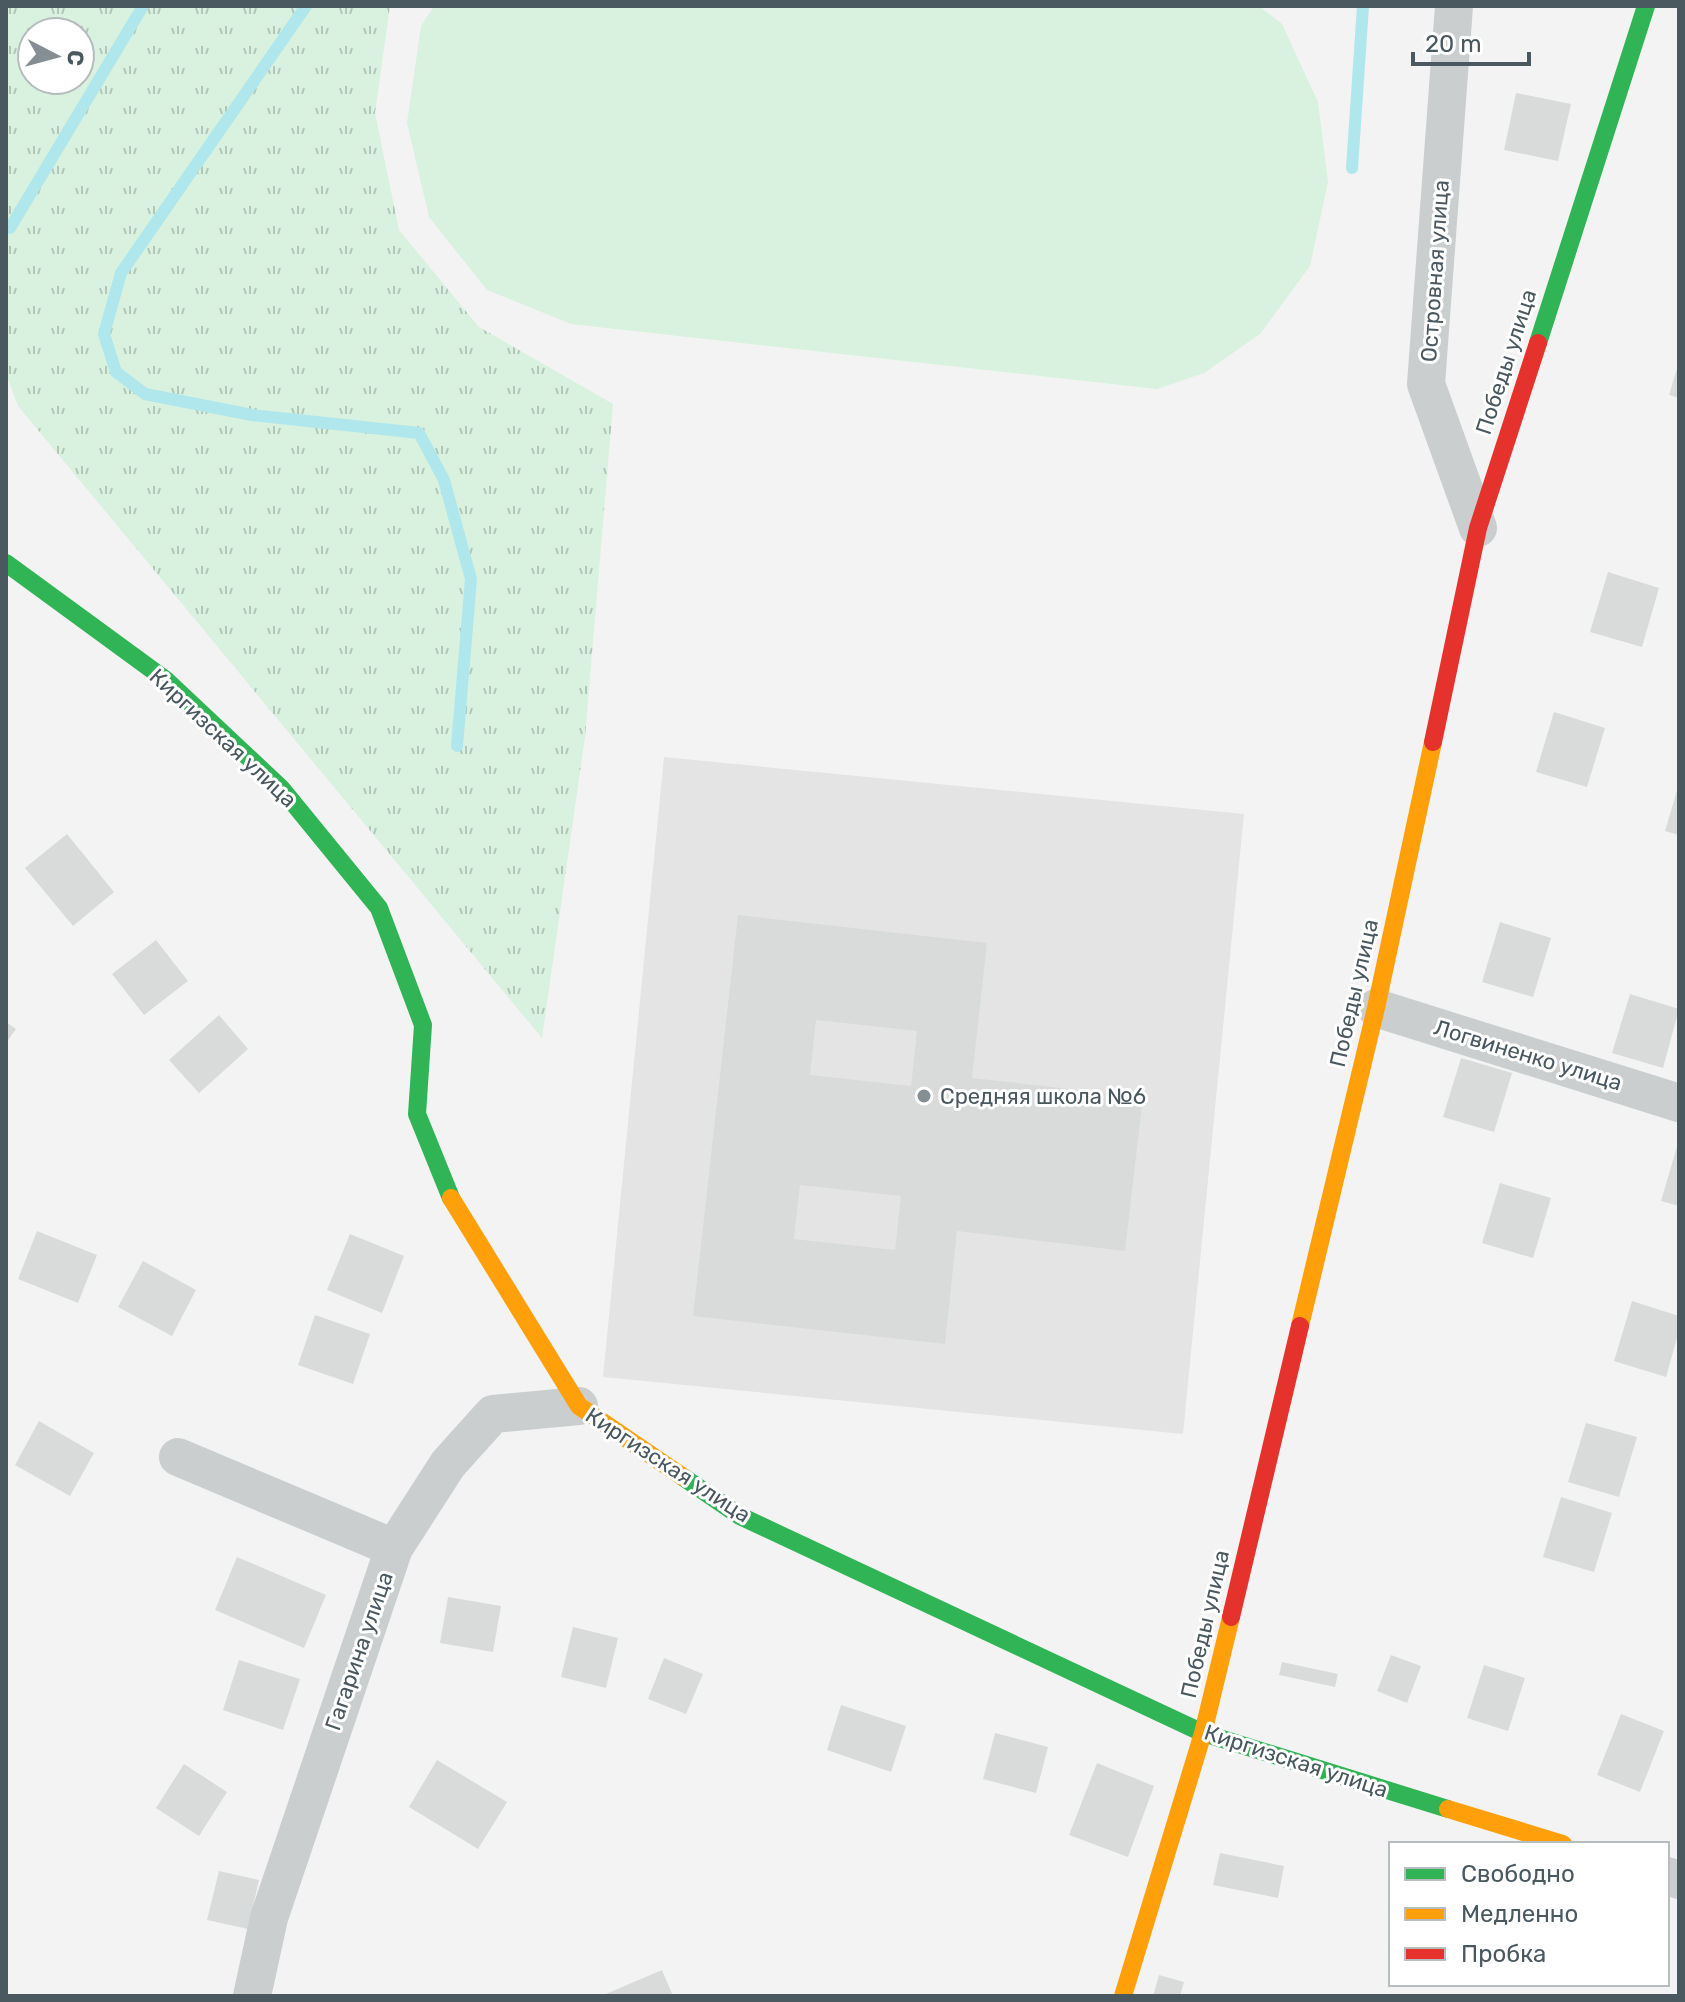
<svg xmlns="http://www.w3.org/2000/svg" width="1685" height="2002" viewBox="0 0 1685 2002" font-family="Rubik,sans-serif">
<style>
.education{fill:#e5e4e5}
.grass{fill:url(#grass-tufts);fill-rule:evenodd}
.park{fill:#d9f1df}
.lines{fill:none;stroke-linecap:round;stroke-linejoin:round}
.stream{stroke:#b0e7ec;stroke-width:12}
.building{fill:#d9dbdb;fill-rule:evenodd}
.street{stroke:#cacecf;stroke-width:38}
.fast{stroke:#30b455;stroke-width:18}
.slow{stroke:#ff9f0a;stroke-width:18}
.jam{stroke:#e5322d;stroke-width:18}
.poi-dot{fill:#858e93;stroke:#fff;stroke-width:3}
.labels{text-anchor:middle;dominant-baseline:central;stroke-width:6;stroke-linejoin:round;paint-order:stroke}
.street-label{font-size:22px;fill:#4a585f;stroke:#fff}
.poi-label{font-size:22px;fill:#4a585f;stroke:#fff;text-anchor:start}
</style>
<defs>
<pattern id="grass-tufts" width="24" height="20" patternUnits="userSpaceOnUse" patternTransform="scale(2)"><rect width="24" height="20" fill="#d9f1df"/><path d="M3 7l-1-3M5 7V3M7 7l1-3M15 17l-1-3M17 17v-4M19 17l1-3" fill="none" stroke="#b2c6b8"/></pattern>
</defs>
<rect width="100%" height="100%" fill="#f3f3f3"/>
<path class="education" d="M664 757 1244 814 1183 1434 603 1377Z"/>
<path class="grass" d="M6 6H390L375 113 399 230 479 327 613 404 585 737 542 1038 18 406 6 374ZM32 32H80V80H32Z"/>
<path class="park" d="M434 6H1259L1282 24 1318 102 1328 182 1310 266 1260 334 1204 373 1157 389 571 324 487 290 429 217 407 123 421 26Z"/>
<g class="lines">
<path class="stream" d="M306 6 121 273 104 334 116 372 145 394 252 415 419 433 444 480 471 579 457 746
M1352 168 1363 6
M10 228 143 6"/>
</g>
<path class="building" d="M1516 93 1571 104 1558 161 1504 150Z
M1678 365H1679V398L1669 395Z
M1608 572 1659 588 1642 647 1590 632Z
M1554 712 1605 728 1587 787 1536 772Z
M1678 787H1679V835L1665 831Z
M67 834 114 892 73 926 25 868Z
M738 915 987 943 972 1078 1143 1097 1125 1251 957 1231 945 1344 693 1316ZM816 1020 917 1031 911 1086 810 1075ZM800 1185 901 1196 895 1250 794 1239Z
M1500 922 1551 938 1533 997 1482 982Z
M156 940 188 981 144 1015 112 974Z
M1630 994 1679 1009 1663 1068 1612 1053Z
M219 1015 248 1049 199 1093 169 1060Z
M6 1022 16 1029 6 1043Z
M1461 1058 1512 1073 1494 1132 1443 1117Z
M1678 1143 1679 1144V1206L1661 1201Z
M1500 1183 1551 1198 1533 1258 1482 1243Z
M37 1231 97 1255 78 1303 18 1279Z
M350 1234 404 1256 382 1313 327 1290Z
M143 1261 196 1290 172 1336 118 1307Z
M1632 1301 1679 1316V1331L1666 1377 1614 1361Z
M315 1315 370 1334 353 1384 298 1365Z
M39 1421 94 1453 70 1496 15 1465Z
M1586 1423 1637 1437 1619 1497 1568 1482Z
M1561 1497 1612 1513 1594 1572 1543 1557Z
M237 1557 326 1595 304 1648 215 1610Z
M448 1597 501 1606 493 1652 440 1643Z
M573 1627 618 1638 606 1688 561 1677Z
M1391 1655 1421 1666 1407 1703 1377 1691Z
M664 1658 703 1674 686 1714 648 1699Z
M239 1660 300 1679 283 1730 223 1710Z
M1282 1662 1338 1674 1335 1687 1279 1675Z
M1484 1665 1525 1678 1508 1731 1467 1718Z
M841 1705 906 1726 891 1772 827 1750Z
M1621 1714 1664 1731 1640 1792 1597 1775Z
M995 1733 1048 1747 1036 1793 983 1779Z
M437 1760 507 1802 478 1849 409 1807Z
M1097 1763 1154 1786 1128 1857 1069 1835Z
M184 1764 227 1792 199 1836 156 1808Z
M1220 1853 1284 1866 1278 1898 1213 1885Z
M219 1871 259 1880 248 1929 207 1920Z
M662 1970 673 1996H601Z
M1159 1975 1184 1982 1180 1996H1153Z"/>
<g class="lines">
<path class="street" d="M1454 6 1426 384 1478 528
M1376 1008 1679 1103
M178 1457 394 1548
M1667 1876 1679 1880
M252 1996 269 1918 394 1548 448 1464 493 1414 579 1406"/>
<path class="fast" d="M1538 343 1646 6
M6 563 166 680 281 788 379 908 423 1025 417 1114 451 1198
M683 1477 740 1516 1203 1733 1448 1809"/>
<path class="slow" d="M451 1198 579 1406 683 1477
M1300 1326 1376 1008 1433 742
M1448 1809 1563 1844
M1123 1996 1203 1733 1231 1617"/>
<path class="jam" d="M1433 742 1478 528 1538 343
M1231 1617 1300 1326"/>
</g>
<circle class="poi-dot" cx="924" cy="1096" r="8"/>
<g class="labels">
<g class="street-label">
<text transform="translate(1435 271) rotate(-86)">Островная улица</text>
<text transform="translate(1506 362) rotate(-72)">Победы улица</text>
<text transform="translate(223 738) rotate(43)">Киргизская улица</text>
<text transform="translate(1354 993) rotate(-77)">Победы улица</text>
<text transform="translate(1528 1055) rotate(17)">Логвиненко улица</text>
<text transform="translate(668 1465) rotate(33)">Киргизская улица</text>
<text transform="translate(1205 1624) rotate(-77)">Победы улица</text>
<text transform="translate(359 1651) rotate(-71)">Гагарина улица</text>
<text transform="translate(1296 1761) rotate(18)">Киргизская улица</text>
</g>
<g class="poi-label">
<text x="940" y="1096">Средняя школа №6</text>
</g>
</g>
<rect width="1685" height="2002" fill="none" stroke="#4a585f" stroke-width="16"/>
<rect x="1389" y="1842" width="280" height="144" fill="#ffffff" stroke="#b7bcbf" stroke-width="2"/>
<rect x="1405" y="1868" width="40" height="12" fill="#30b455" stroke="#b7bcbf" stroke-width="2"/>
<text x="1461" y="1882" font-size="24" fill="#4a585f">Свободно</text>
<rect x="1405" y="1908" width="40" height="12" fill="#ff9f0a" stroke="#b7bcbf" stroke-width="2"/>
<text x="1461" y="1922" font-size="24" fill="#4a585f">Медленно</text>
<rect x="1405" y="1948" width="40" height="12" fill="#e5322d" stroke="#b7bcbf" stroke-width="2"/>
<text x="1461" y="1962" font-size="24" fill="#4a585f">Пробка</text>
<g transform="translate(56 56) rotate(96)"><circle r="38" fill="#ffffff" stroke="#b7bcbf" stroke-width="2"/>
<path d="M0-6L14 30L0 20L-14 30Z" fill="#858e93"/>
<text y="-12" font-size="22" font-weight="bold" text-anchor="middle" fill="#4a585f">С</text>
</g>
<path d="M1413 52v12h116v-12" fill="none" stroke="#4a585f" stroke-width="4"/>
<text x="1425" y="52" font-size="24" fill="#4a585f" stroke="#ffffff" stroke-width="6" paint-order="stroke">20 m</text>
</svg>
